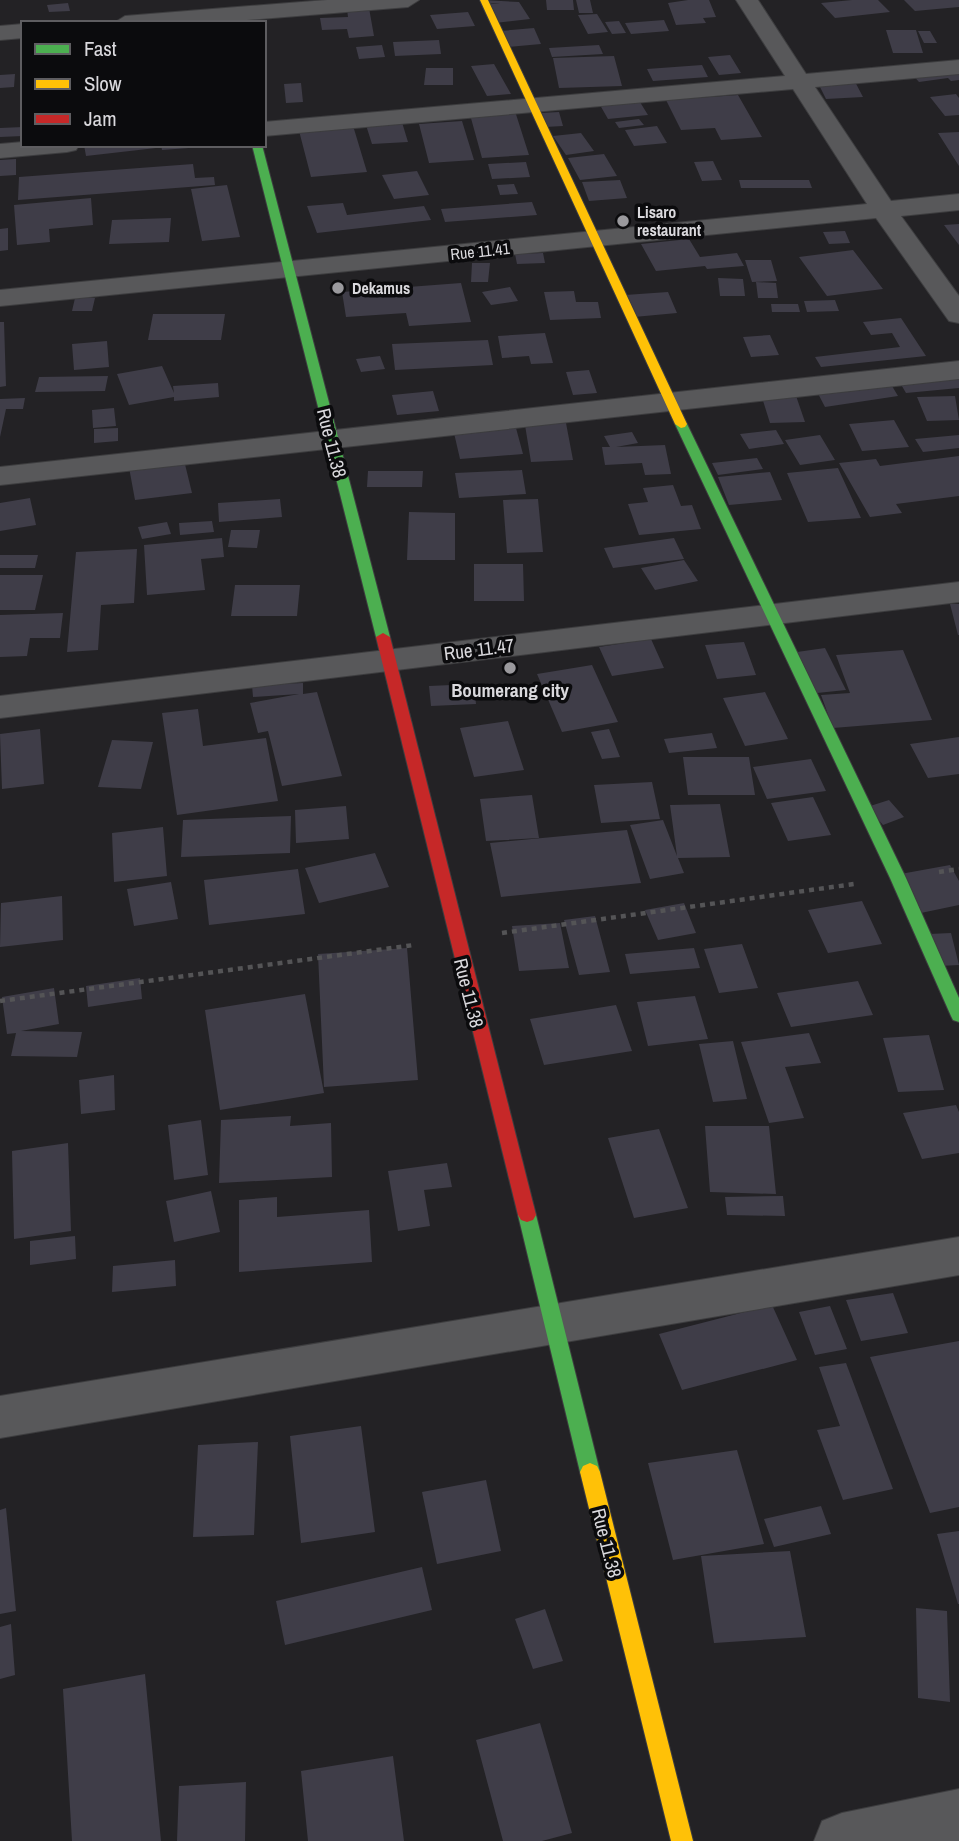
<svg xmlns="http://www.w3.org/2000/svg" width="959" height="1841" viewBox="0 0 959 1841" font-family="'Archivo Narrow',sans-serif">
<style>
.building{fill:#3f3d48}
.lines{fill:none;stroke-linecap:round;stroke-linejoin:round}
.street-casing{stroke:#3d3d3f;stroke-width:2}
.fast-casing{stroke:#3d3d3f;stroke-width:2}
.slow-casing{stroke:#3d3d3f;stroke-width:2}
.jam-casing{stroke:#3d3d3f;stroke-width:2}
.path{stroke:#545456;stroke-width:4.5;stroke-dasharray:5 5;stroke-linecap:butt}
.street{fill:#58585a;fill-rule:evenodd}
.fast{fill:#4caf50;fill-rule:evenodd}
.slow{fill:#ffc107;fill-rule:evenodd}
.jam{fill:#c62828;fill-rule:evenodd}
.poi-dot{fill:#9a999d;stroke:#0b0b0d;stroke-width:2.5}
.labels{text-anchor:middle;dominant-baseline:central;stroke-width:7;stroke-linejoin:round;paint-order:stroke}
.far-poi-label{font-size:16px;font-weight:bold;fill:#dad9dd;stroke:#0b0b0d;text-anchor:start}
.far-street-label{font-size:16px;fill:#dad9dd;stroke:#0b0b0d}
.street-label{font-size:19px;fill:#dad9dd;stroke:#0b0b0d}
.poi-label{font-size:19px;font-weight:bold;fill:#dad9dd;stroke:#0b0b0d}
</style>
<rect width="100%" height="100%" fill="#232225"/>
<path class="building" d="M483 0 519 2 530 19 495 23 484 5 500 3 484 4Z
M546 0H573L574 10H547Z
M576 0H590L593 13H579Z
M688 0H709L716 17 703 18 706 23 676 25 668 3Z
M852 0H878L890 12 835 18 821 3Z
M904 0H959V7L915 11Z
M68 3 70 11 49 12 47 5Z
M369 8 374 36 349 38 347 29 322 30 320 18 348 17 347 9Z
M468 12 475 26 437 29 430 15Z
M597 14 608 32 588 34 578 15Z
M664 20 669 31 631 34 625 23Z
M619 21 626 33 612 34 605 22Z
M534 28 541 44 508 47 501 31Z
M886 30H916L923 53H893Z
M918 31H930L937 43H924Z
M439 40 441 54 395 56 393 42Z
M382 45 385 57 359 59 356 47Z
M599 45 603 54 552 57 549 48Z
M730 55 741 73 719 75 708 57Z
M614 56 622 86 559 88 553 58Z
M494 64 511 94 487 96 471 66Z
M702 65 708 77 653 81 647 69Z
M426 68H453V85H424Z
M959 69V80L951 81 948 78 919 82 910 72Z
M15 74 14 87 0 88V75Z
M852 76 863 97 826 99 815 77Z
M301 83 303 102 286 103 284 84Z
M635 94 648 115 608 119 596 98Z
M956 94 959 98V115L945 116 930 97Z
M738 95 762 137 721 140 715 128 681 130 666 100Z
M514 108 529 155 482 158 469 111Z
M559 112 563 126 545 127 541 113Z
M351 119 367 172 311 177 297 123Z
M401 119 408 142 372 144 365 122Z
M639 119 644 125 619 128 615 122Z
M462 121 474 160 429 163 419 124Z
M657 126 667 143 634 146 625 130Z
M23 127V136L0 137V128Z
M959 132V166L938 133Z
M581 133 594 151 566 155 553 136Z
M84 145H155L156 148 86 156Z
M161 145H202V147L162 150Z
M604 154 617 176 580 180 568 158Z
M16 159V175L0 176V160Z
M713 161 722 180 702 181 694 162Z
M526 162 530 177 492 179 488 164Z
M193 164 195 178 214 177 215 185 18 200 19 177Z
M417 171 429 195 394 199 382 175Z
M620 180 627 198 589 201 582 182Z
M739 180H809L812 188H741Z
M514 184 518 194 500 195 497 185Z
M227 185 240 237 202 241 191 189Z
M91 198 93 225 49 229 50 242 17 245 14 205Z
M532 202 537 215 445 222 441 209Z
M343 203 347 215 424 206 431 220 317 233 307 206Z
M171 218 169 242 109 244 112 220Z
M959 224V245L944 225Z
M8 228V250L0 251V229Z
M845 231 850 243 829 244 823 232Z
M689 239 700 257 737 253 744 266 707 269 705 266 656 271 641 244Z
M853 250 883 289 827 296 799 257Z
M543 253 545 263 517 264 515 254Z
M745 260H771L777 281 752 282Z
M472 263H490L488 282H471Z
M718 278 743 279 745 296H720Z
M756 282 776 283 778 298H758Z
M461 283 471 322 409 326 406 313 346 317 342 292Z
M510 287 518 301 491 305 482 292Z
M574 291 576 302H598L601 318 550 320 544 292Z
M668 292 677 313 634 317 625 295Z
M75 298H95L92 311H72Z
M835 300 839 311 807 312 804 301Z
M771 304H798L800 312H772Z
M153 314H225L221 340H148Z
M901 318 926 356 821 367 815 357 900 347 892 333 871 335 863 322Z
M0 322H4L6 386 0 387Z
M545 333 553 363 531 364 529 356 502 358 498 336Z
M770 335 779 355 751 357 743 337Z
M488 340 493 365 395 370 392 344Z
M107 341 109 367 74 370 72 344Z
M380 356 385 369 361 372 356 359Z
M162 366 174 393 173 386 218 383 219 397 174 401V397L129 405 117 374Z
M589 370 597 393 573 395 566 372Z
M959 375V388L906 393 899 381Z
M108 376 105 391 35 392 39 377Z
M886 376 898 396 825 407 813 384Z
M794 390 805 422 770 423 760 391Z
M433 391 439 411 397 415 392 395Z
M955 396 959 420 927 421 917 397Z
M25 398 23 409H6L0 437V399Z
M114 408 116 426 93 428 92 410Z
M894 420 909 447 862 451 849 424Z
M566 423 573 460 531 462 525 425Z
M118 428V441L94 443V429Z
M516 428 523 454 460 459 454 433Z
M776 430 784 444 749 449 740 434Z
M632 432 638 443 616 447 665 445 671 474 645 475 642 463 605 465 602 447H610L604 436Z
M820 435 835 460 800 465 785 440Z
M959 435V448L923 452 915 439Z
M183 456 192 493 135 500 128 462Z
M959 456V496L896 504 902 513 870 517 839 463 876 459 880 466Z
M757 458 763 469 718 475 712 463Z
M838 468 861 518 808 522 787 473Z
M522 470 526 494 459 498 455 473Z
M368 471H423L422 487H367Z
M770 472 782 500 729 505 718 477Z
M673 485 681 506 692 505 701 529 639 535 628 504 648 502 643 488Z
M30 498 36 525 0 531V503Z
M280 499 282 517 219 522 218 503Z
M538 499 543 552 507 553 503 500Z
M409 512 455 513V560H407Z
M212 521 214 532 180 535 179 523Z
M167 522 171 534 142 539 138 527Z
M231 530H260L257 548 228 547Z
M222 538 224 557 201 559 205 590 147 595 144 545Z
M674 538 684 559 613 568 604 548Z
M137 549 134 603 101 605 98 650 67 652 76 552Z
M0 555H38L35 568H0Z
M684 560 698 581 655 590 641 568Z
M474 564H523L524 601H474Z
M0 575H43L35 610H0Z
M235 585H300L297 616H231Z
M950 604H959V635H958Z
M63 613 60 638H30L27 656 0 657V615Z
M651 639 664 668 612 676 599 647Z
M744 642 756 675 717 679 705 645Z
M825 648 846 690 817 693 797 652Z
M903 650 932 720 833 728 821 695 850 693 836 655Z
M592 665 618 722 562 732 537 674Z
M303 683V694L317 692 342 776 282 786 268 731 258 733 250 703 299 694 253 697 252 685Z
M474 684 476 704 431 706 429 686Z
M765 692 788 739 745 746 723 698Z
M198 709 203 746 266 738 278 801 177 815 162 713Z
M508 721 524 770 474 777 460 728Z
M40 729 44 784 2 789 0 734Z
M609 729 620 757 602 759 591 732Z
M712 733 717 748 669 753 664 739Z
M959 737V774L928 778 910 744Z
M112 740 153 742 141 789 98 787Z
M683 757H749L755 795H688Z
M811 759 826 791 767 799 753 767Z
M652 782 660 819 601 823 594 785Z
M532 795 539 838 486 841 480 799Z
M813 797 831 835 788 841 771 803Z
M889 800 904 817 883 825 867 807Z
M720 804 730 857 678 858 684 873 650 879 630 825 663 820 677 856 670 805Z
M346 806 349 839 296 843 295 810Z
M291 816 290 853 181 857 183 820Z
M163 827 167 876 114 882 112 833Z
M627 830 641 883 501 897 490 843Z
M375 853 389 887 319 903 305 868Z
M950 865 959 881V905L916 914 895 875Z
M298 869 305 914 209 925 204 880Z
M171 882 178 919 134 926 127 889Z
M62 896 63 940 0 947 1 903Z
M862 901 882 944 828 953 808 910Z
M684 903 696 933 658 940 645 910Z
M595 916 610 972 579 975 564 920Z
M560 923 569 968 519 971 512 926Z
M951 933 959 965 939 966 929 934Z
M742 944 758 988 719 993 704 949Z
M407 948 418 1080 324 1087 318 954Z
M694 948 700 968 630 974 625 954Z
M140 978 142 999 88 1007 86 986Z
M858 981 873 1015 791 1027 777 993Z
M54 988 59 1024 21 1031 82 1032 77 1057 11 1056 16 1033 7 1034 2 997Z
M305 994 324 1093 220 1110 205 1010Z
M695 996 708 1039 648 1046 637 1002Z
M616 1005 632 1051 544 1065 530 1019Z
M809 1033 821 1063 785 1067 804 1118 769 1123 741 1042Z
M929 1035 944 1090 898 1092 883 1038Z
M733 1041 747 1099 713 1102 699 1044Z
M114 1075 115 1110 81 1114 79 1080Z
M956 1105 959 1112V1153L922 1159 903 1113Z
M291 1116 290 1126 331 1123 332 1177 219 1183 221 1120Z
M201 1120 208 1175 174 1180 168 1125Z
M705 1126H769L776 1194 710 1192Z
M659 1129 688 1208 634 1218 608 1138Z
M68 1143 71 1231 14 1239 12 1151Z
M447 1163 452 1187 424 1190 430 1226 398 1231 388 1171Z
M211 1191 220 1232 174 1242 166 1201Z
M783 1196 785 1216 727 1215 725 1197Z
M277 1197V1217L369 1210 372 1262 239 1272V1200Z
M75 1236 76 1259 30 1265V1241Z
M175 1260 176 1286 112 1292 113 1266Z
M893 1293 908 1333 861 1341 846 1300Z
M772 1305 797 1360 682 1390 659 1334Z
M830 1306 847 1349 815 1355 799 1312Z
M959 1341V1507L930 1513 870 1357Z
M846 1363 893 1489 843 1500 817 1430 840 1426 819 1367Z
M361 1426 375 1532 301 1543 290 1436Z
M258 1442 254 1535 193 1537 198 1445Z
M737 1450 764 1544 673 1560 648 1463Z
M486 1480 501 1551 437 1564 422 1492Z
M821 1506 831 1534 774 1547 764 1519Z
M6 1508 16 1611 0 1614V1510Z
M959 1531V1604H958L937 1534Z
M790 1551 806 1637 714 1643 701 1556Z
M422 1567 432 1610 285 1645 276 1601Z
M916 1608 947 1611 950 1702 918 1698Z
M545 1609 563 1661 533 1669 515 1619Z
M11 1624 15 1675 0 1679V1627Z
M145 1674 161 1841H72L63 1689Z
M540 1723 572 1833 542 1841H503L476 1740Z
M393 1756 404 1841H308L301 1771Z
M246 1782 245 1841H177L179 1786Z"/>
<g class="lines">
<defs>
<path id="street" d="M327 0H419L408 7 210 23H114L125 16Z
M736 0H758L806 74 959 60V74L815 87 891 201 959 194V210L901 216 959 296V323L949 321 876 218 0 306V290L867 204 793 89 264 136V122L785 76Z
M23 24V38L0 40V26Z
M23 142V145H79L76 150 67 152 0 158V144Z
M959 361V379L0 485V467Z
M959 582V602L0 718V696Z
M959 1237V1275L0 1438V1396Z
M959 1789V1841H814L822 1821 842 1813Z"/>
<path id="fast" d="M252 145H262L390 637 388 640 383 641 376 637Z
M681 420 687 424 906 878 959 998V1022L953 1020 951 1016 890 878 675 424Z
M527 1208 533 1210 536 1215 600 1472 597 1478 590 1481 583 1478 580 1472 518 1215 521 1210Z"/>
<path id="slow" d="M480 0H488L687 424 685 427 681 428 675 424Z
M590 1463 597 1466 600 1472 693 1841H671L580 1472 583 1466Z"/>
<path id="jam" d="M383 633 390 637 536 1215 533 1220 527 1222 521 1220 518 1215 376 637Z"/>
</defs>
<use href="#street" class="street-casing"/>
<use href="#fast" class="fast-casing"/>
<use href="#slow" class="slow-casing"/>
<use href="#jam" class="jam-casing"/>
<path class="path" d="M939 872 959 869
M502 933 854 884
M0 1001 414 945"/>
<use href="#street" class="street"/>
<use href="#fast" class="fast"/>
<use href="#slow" class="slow"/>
<use href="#jam" class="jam"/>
</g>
<g class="poi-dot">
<circle cx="623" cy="221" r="7"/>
<circle cx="338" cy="288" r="7"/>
<circle cx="510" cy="668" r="7"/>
</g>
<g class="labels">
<g class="far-poi-label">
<text x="637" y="212">Lisaro<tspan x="637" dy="18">restaurant</tspan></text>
<text x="352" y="288">Dekamus</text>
</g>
<g class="far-street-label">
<text transform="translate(480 251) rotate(-6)">Rue 11.41</text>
</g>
<g class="street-label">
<text transform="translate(332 443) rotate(76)">Rue 11.38</text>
<text transform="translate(479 649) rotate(-7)">Rue 11.47</text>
<text transform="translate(469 993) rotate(76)">Rue 11.38</text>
<text transform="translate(607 1543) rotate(76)">Rue 11.38</text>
</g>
<g class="poi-label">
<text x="510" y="690">Boumerang city</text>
</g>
</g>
<rect x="21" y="21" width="245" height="126" fill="#0b0b0d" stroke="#5e5d60" stroke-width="2"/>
<rect x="35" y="44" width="35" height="10" fill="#4caf50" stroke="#5e5d60" stroke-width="2"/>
<text x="84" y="56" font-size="21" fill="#dad9dd">Fast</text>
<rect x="35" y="79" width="35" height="10" fill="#ffc107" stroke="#5e5d60" stroke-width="2"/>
<text x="84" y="91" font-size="21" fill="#dad9dd">Slow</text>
<rect x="35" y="114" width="35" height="10" fill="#c62828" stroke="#5e5d60" stroke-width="2"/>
<text x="84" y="126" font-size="21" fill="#dad9dd">Jam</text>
</svg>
